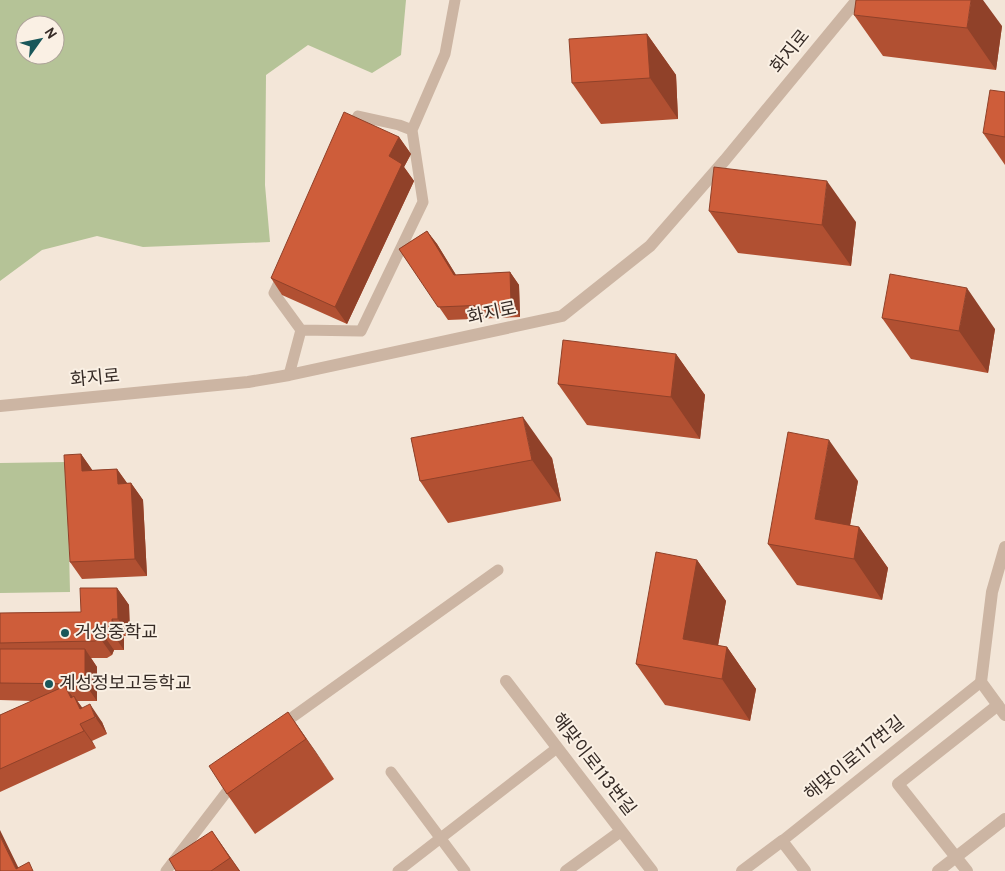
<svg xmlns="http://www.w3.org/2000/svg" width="1005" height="871" viewBox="0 0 1005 871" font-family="Overpass,'Noto Sans KR',sans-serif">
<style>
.green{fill:#b5c397;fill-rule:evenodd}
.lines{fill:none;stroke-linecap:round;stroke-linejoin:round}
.service{stroke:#ccb5a3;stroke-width:11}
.minor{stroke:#ccb5a3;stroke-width:12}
.tertiary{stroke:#ccb5a3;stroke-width:12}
.wall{fill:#b15032}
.shaded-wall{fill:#904129}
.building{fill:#ce5d3a;stroke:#904129}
.poi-dot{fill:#19575a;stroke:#faf0e4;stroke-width:2}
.labels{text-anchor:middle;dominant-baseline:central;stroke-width:4;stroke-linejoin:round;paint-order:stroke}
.street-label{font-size:18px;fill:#362b26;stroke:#faf0e4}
.poi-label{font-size:18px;fill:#362b26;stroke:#faf0e4;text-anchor:start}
</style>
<rect width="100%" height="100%" fill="#f3e6d8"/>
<path class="green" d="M0 0H406L401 55 372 73 308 45 266 75 265 185 270 242 143 247 97 236 42 250 0 281ZM25 25H55V55H25Z
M67 462 70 592 0 593V463Z"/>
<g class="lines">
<path class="service" d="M412 130 445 54 455 0
M283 274 274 293 301 330 289 375
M301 330 361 331 423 202 412 130 399 125 358 116 351 130
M280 726 498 570
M391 772 465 871
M782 841 981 682
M166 871 235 781
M398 871 557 748"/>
<path class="minor" d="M1005 547 992 592 981 682 1005 715
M506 681 652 871
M566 871 621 831
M742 871 782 841 805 871
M938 871 1005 819
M967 871 898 784 998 705"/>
<path class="tertiary" d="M0 406 248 382 289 375 562 316 650 246 725 160 857 0"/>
</g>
<path class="wall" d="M854 15 1002 26 996 70 883 56Z
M647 34 676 75 678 119 601 124 572 83Z
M1005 92V165L983 133Z
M399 137 411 154 404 167 414 181 347 324 282 295 271 278Z
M709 211 856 222 851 266 738 253Z
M427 231 437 244 456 275 510 272 519 285 520 317 448 320 399 249Z
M882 318 995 329 988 373 911 359Z
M676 354 705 395 700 439 587 425 558 384Z
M411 438 552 458 561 501 448 523 420 481Z
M81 454 92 470 117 469 127 483H131L143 500 147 576 82 579 70 562Z
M858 481 850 526 859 527 888 568 882 600 797 585 768 544Z
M697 560 726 601 718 646 727 647 756 689 750 721 665 705 636 664Z
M117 588 129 605 130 636H124V650H114L112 655 107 658H91L97 667V701H77L82 708 102 722 107 734 92 741 96 748 0 792V715L32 701 0 700V613L81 612Z
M288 712 334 779 255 834 227 794Z
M212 831 240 871H176Z"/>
<path class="shaded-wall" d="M971 0H983L1002 26 996 70 967 28Z
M647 34 676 75 678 119 650 78Z
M399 137 411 154 404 167 414 181 347 324 335 307 389 156Z
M827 181 856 222 851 266 822 225Z
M427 231 437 244 464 288 454 275Z
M510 272 519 285 520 317 511 304Z
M967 288 995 329 988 373 959 331Z
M676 354 705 395 700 439 671 397Z
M523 417 552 458 561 501 532 460Z
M829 440 858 481 844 558 815 519Z
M81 454 93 471H82Z
M117 469 129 486 118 484Z
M131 483 143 500 147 576 135 559Z
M859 527 888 568 882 600 854 559Z
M697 560 726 601 712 678 683 639Z
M117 588 129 605 130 636 118 619Z
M112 619 124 636V650L112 633Z
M102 633 114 650 112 655 100 638Z
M727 647 756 689 750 721 722 679Z
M85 649 97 667V701L85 684Z
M65 686 77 703 71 698Z
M74 696 86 713 80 709Z
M90 704 102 722 107 734 95 717Z
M288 712 316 752 334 779 306 739Z
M80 724 92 741 96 748 84 731Z
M0 830 20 871 16 869 0 836Z
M212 831 240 871H239Z"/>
<path class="building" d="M856 0H971L967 28 854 15Z
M647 34 650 78 572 83 569 39Z
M990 90 1005 92V137L983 133Z
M344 112 399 137 389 156 402 164 335 307 271 278Z
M714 167 827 181 822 225 709 211Z
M427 231 454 275 510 272 511 304 438 307 399 249Z
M890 274 967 288 959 331 882 318Z
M563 340 676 354 671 397 558 384Z
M523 417 532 460 420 481 411 438Z
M788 432 829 440 815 519 859 527 854 559 768 544Z
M81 454 82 471 117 469 118 484 131 483 135 559 70 562 64 455Z
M656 552 697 560 683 639 727 647 722 679 636 664Z
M80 588H117L118 619H112V633H102L100 638 95 641 0 643V613L81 612Z
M0 649H85V684L0 683Z
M65 686 71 698 74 696 80 709 90 704 95 717 80 724 84 731 0 769V715Z
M288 712 306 739 227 794 209 766Z
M212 831 230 858 211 871H176L169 859Z
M0 836 16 869 29 862 33 871H0Z"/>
<g class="poi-dot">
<circle cx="65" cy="633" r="5"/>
<circle cx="49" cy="684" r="5"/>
</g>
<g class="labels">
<g class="street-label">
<text transform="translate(791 52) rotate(-51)">화지로</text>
<text transform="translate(492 314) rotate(-12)">화지로</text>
<text transform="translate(95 379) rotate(-5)">화지로</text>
<text transform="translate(855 759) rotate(-39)">해맞이로117번길</text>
<text transform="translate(593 765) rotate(52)">해맞이로113번길</text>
</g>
<g class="poi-label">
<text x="75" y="633">거성중학교</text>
<text x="59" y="684">계성정보고등학교</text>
</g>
</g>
<g transform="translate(40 40) rotate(57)"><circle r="24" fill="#faf0e4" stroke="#aca198"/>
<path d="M0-4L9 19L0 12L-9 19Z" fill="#19575a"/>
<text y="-8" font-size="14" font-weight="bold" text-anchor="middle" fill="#362b26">N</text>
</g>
</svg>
